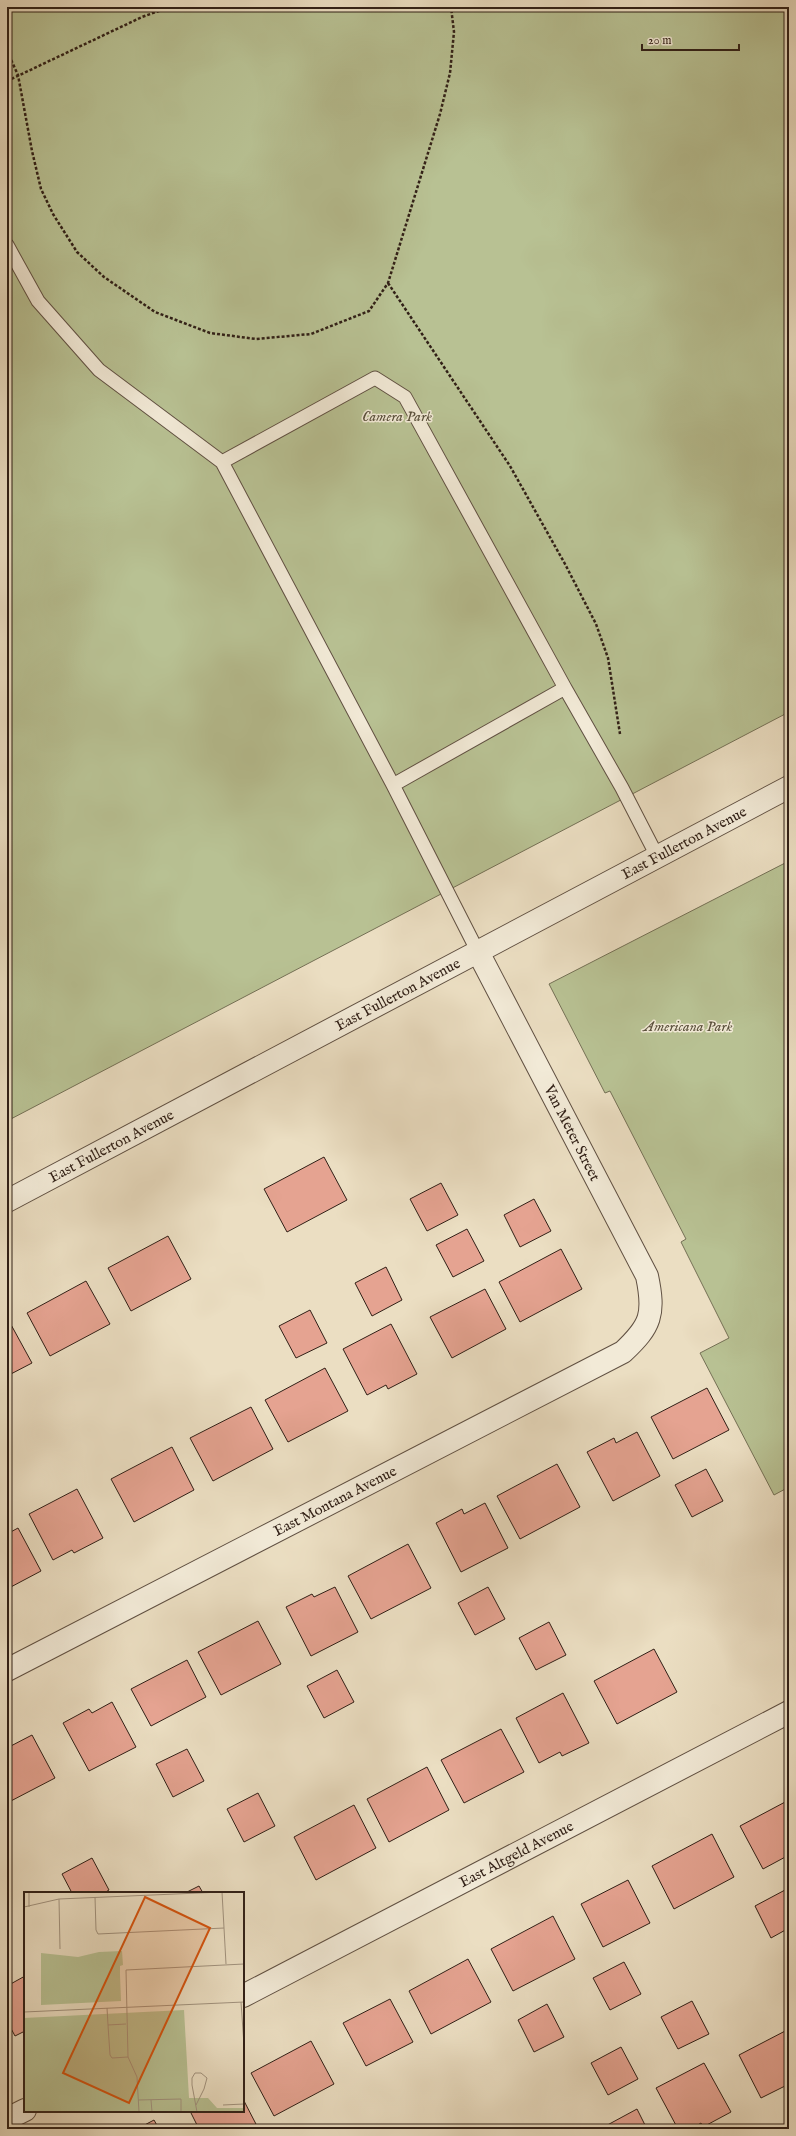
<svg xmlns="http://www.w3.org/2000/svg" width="796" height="2136" viewBox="0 0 796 2136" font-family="'IM FELL English',serif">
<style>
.green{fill:#b8c193;stroke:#747055}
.building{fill:#e5a391;stroke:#312017}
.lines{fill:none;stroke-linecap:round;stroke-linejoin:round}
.service-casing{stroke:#605042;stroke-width:15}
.minor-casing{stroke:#605042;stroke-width:24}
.path{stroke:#312017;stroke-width:2.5;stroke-dasharray:3 2;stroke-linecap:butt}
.service{stroke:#f2ead7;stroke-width:13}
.minor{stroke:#f2ead7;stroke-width:22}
.labels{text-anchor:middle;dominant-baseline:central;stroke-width:3;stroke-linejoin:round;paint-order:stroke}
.park-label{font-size:15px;font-style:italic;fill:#5a503c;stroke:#f2ead7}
.street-label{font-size:15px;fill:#312017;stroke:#f2ead7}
.inset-road{fill:none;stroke:#a1927e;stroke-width:1}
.view{fill:#d6530d;fill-opacity:0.15;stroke:#d6530d;stroke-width:2}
.inset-edge{fill:none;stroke:#312017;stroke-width:2}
</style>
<rect width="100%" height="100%" fill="#ebdec2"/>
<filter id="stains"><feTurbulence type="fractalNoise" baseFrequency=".005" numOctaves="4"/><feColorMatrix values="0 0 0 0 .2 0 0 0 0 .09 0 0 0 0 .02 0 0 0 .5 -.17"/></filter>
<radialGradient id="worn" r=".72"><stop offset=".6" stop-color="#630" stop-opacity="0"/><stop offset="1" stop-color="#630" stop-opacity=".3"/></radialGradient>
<path class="green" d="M7 7H789V712L7 1121Z
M789 861V1487L774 1495 700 1353 729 1338 681 1242 686 1239 610 1091 605 1093 549 984Z"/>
<path class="building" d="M324 1157 347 1200 287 1232 264 1189Z
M441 1183 458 1215 427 1231 410 1199Z
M534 1199 551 1231 520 1247 504 1215Z
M467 1229 484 1261 453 1277 436 1245Z
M168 1236 191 1279 131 1311 108 1268Z
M561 1249 582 1289 520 1322 499 1282Z
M386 1267 402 1300 372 1316 355 1283Z
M86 1281 110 1324 50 1356 27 1313Z
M485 1289 506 1329 452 1358 430 1317Z
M310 1310 327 1343 296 1358 279 1326Z
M9 1321 32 1363 7 1376V1322Z
M391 1324 417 1374 388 1389 386 1385 367 1395 343 1349Z
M325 1368 348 1411 288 1442 265 1400Z
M707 1388 729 1430 673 1459 651 1417Z
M251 1407 273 1449 213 1481 190 1438Z
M637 1432 660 1476 613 1501 587 1452 614 1438 616 1443Z
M172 1447 194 1490 134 1522 111 1479Z
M557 1464 580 1507 520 1539 497 1496Z
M706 1469 723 1501 692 1517 675 1485Z
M77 1489 103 1538 74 1553 72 1550 53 1560 29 1514Z
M485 1503 508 1548 461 1572 436 1523 462 1509 464 1514Z
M18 1528 41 1571 7 1589V1534Z
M408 1544 431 1588 371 1619 348 1576Z
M335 1587 358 1632 311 1656 286 1607 312 1594 314 1597Z
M488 1587 505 1619 475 1635 458 1603Z
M258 1621 281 1664 221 1695 198 1652Z
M549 1622 566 1655 536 1670 519 1638Z
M654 1649 677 1692 617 1724 594 1681Z
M187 1660 206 1697 151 1726 131 1689Z
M337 1670 354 1702 324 1718 307 1686Z
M563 1693 589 1743 562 1756 560 1752 539 1763 516 1718Z
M112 1702 136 1747 89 1771 63 1723 89 1709 92 1713Z
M501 1729 524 1772 464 1803 441 1760Z
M32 1735 55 1778 7 1803V1748Z
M187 1749 204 1781 173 1797 156 1764Z
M427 1767 449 1810 389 1842 367 1799Z
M258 1793 275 1826 244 1842 227 1809Z
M787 1801 789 1804V1855L763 1869 740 1826Z
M354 1805 376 1848 316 1880 294 1837Z
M712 1834 734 1877 674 1909 652 1866Z
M92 1858 109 1890 104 1893H72L62 1874Z
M628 1880 650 1923 603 1947 581 1904Z
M199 1886 203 1893H185Z
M785 1890 789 1897V1928L771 1938 755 1906Z
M553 1916 575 1959 513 1991 491 1949Z
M468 1959 491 2002 431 2034 409 1991Z
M624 1962 641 1994 610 2010 593 1978Z
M25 1976V2031L15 2036 7 2021V1986Z
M390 1999 413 2042 366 2066 343 2023Z
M692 2001 709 2034 678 2049 661 2017Z
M547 2004 564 2037 534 2052 518 2020Z
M789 2029V2084L761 2098 739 2055Z
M311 2041 334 2084 274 2116 251 2073Z
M621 2047 638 2079 608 2095 591 2063Z
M704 2063 731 2112 703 2127 701 2123 691 2129H678L656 2088Z
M243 2099 257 2126 252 2129H199L190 2111H243Z
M637 2109 647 2129H600Z
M154 2120 159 2129H137Z"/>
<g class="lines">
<defs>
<path id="service" d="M7 245 38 301 99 370 222 462 393 785 478 952
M222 462 375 378 405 397 565 688
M393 785 565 688 622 788 657 856"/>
<g id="minor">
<path id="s1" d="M7 1201 789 787"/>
<path id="s2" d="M7 1670 623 1352C651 1326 655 1314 647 1276L478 952"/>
<path id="s3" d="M243 1996 789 1712"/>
<path d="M7 2119 25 2110"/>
</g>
</defs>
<use href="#service" class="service-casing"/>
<use href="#minor" class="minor-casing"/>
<path class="path" d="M7 51 18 75 32 151 41 189 53 214 77 252 104 277 155 312 210 333 256 339 311 334 369 311 388 283 440 114 450 73 454 32 451 7
M7 81 142 17 170 7
M388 283 510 466 565 564 596 624 608 658 620 734"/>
<use href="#service" class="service"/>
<use href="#minor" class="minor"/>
</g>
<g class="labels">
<g class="park-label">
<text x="397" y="416">Camera Park</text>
<text x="688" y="1026">Americana Park</text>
</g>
<g class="street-label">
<text stroke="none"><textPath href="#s1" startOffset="766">East Fullerton Avenue</textPath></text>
<text stroke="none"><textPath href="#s1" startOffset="442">East Fullerton Avenue</textPath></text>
<text transform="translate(572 1133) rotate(63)">Van Meter Street</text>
<text stroke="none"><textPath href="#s1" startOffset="118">East Fullerton Avenue</textPath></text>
<text stroke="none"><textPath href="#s2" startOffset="369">East Montana Avenue</textPath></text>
<text stroke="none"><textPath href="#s3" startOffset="308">East Altgeld Avenue</textPath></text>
</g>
</g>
<g transform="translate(24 1892)">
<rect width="220" height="220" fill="#ebdec2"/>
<path d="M98 59 99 73 96 74V83L97 109 17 113V61L54 65 75 60ZM160 118 165 206H184L193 216H220V220H0V126Z" fill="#b8c193"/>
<path class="inset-road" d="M5 0V15M198 0 202 72M71 5 72 38 74 42 200 36M35 7 36 57M0 15 35 7 198 0M217 110 220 153M83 116 84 133 102 132M0 120 220 110M84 133 86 163 88 166 104 165M114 208 157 207V220M127 208 128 220M172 213 180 197 183 186 177 181H171L168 186V193L173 220M199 213 220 212M115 220 113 185 104 165 102 78 220 72"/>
<path class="view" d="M121 5 186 36 105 211 39 181Z"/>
<rect width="220" height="220" class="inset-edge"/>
</g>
<rect width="796" height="2136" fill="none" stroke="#ebdec2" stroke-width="24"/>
<rect x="8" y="8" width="780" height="2120" fill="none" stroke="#312017" stroke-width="2"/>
<rect x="12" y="12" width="772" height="2112" fill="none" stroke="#312017"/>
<path d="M642 44v6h97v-6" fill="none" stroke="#312017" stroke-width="2"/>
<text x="648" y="44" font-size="12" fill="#312017" stroke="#f2ead7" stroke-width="3" paint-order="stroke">20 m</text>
<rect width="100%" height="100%" filter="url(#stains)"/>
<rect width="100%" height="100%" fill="url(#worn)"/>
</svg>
